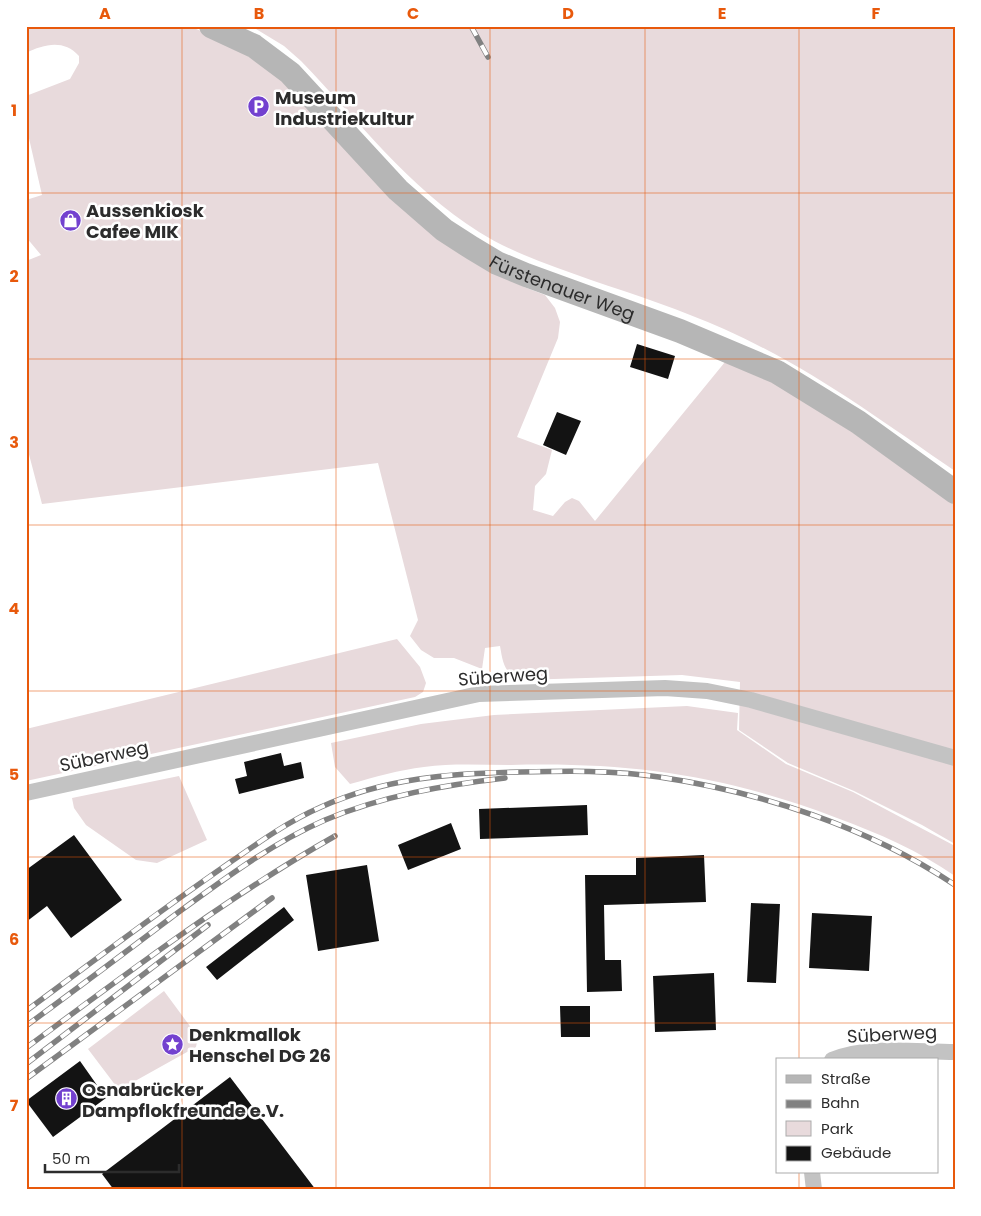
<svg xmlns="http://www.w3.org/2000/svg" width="981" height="1216" viewBox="0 0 981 1216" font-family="Poppins,sans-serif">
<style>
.green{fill:#e8dadc}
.building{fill:#131313}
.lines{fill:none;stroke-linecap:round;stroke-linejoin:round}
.street{stroke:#c3c3c3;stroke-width:16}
.secondary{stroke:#b6b6b6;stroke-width:24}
.rail-casing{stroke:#818181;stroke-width:5.5}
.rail{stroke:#fff;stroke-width:4;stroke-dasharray:11;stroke-linecap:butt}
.grid{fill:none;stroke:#e8590c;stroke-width:1;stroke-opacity:0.55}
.labels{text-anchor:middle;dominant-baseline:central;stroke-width:5;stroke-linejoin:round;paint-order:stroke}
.poi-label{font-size:18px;font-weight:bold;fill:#2c2c2c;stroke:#fff;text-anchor:start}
.street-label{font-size:18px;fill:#2c2c2c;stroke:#fff}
.neatline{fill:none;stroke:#e8590c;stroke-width:2}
.grid-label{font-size:16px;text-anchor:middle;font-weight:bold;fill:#e8590c}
</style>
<rect width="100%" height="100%" fill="#fff"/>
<path class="green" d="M26 26H189L225 41 285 80 390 197 435 237 524 287 545 295 555 308 560 322 558 338 517 437 552 450 546 474 535 486 533 510 553 516 565 502 572 498 579 501 595 521 725 362 774 382 852 432 955 505V844L922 825 854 791 788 763 739 730 740 682 682 675 522 680C504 674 503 663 500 646L485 648 482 669 454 658H434L421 650 410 636 418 620 378 463 42 504 26 443V261L41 255 26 237V200L42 195 28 134 26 96 70 79 79 63V56C64 39 44 44 26 53Z
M251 26H955V471C877 418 811 368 724 329 681 310 636 295 591 280 553 266 514 254 479 232 408 187 359 121 301 61L284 46Z
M397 639 420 667 426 683 423 692 415 697 26 781V729Z
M687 706 738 713 737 730 786 764 853 792 955 846V876C919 851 878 833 837 818 724 775 630 762 511 765 482 765 452 763 424 767 399 770 375 777 350 784L335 767 331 743 421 724 494 715Z
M179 776 207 840 157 863 136 860 86 825 74 808 72 798Z
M164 991 198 1037 196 1047 119 1090 88 1049Z"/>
<path class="building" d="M77 212 78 226 63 229 61 214Z
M637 344 675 356 668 379 630 367Z
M557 412 581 421 566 455 543 445Z
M281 753 284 766 301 762 304 778 239 794 235 779 247 776 244 762Z
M587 805 588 835 480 839 479 809Z
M451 823 461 849 408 870 398 845Z
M74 835 122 900 71 938 47 906 26 922V870Z
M704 855 706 902 604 905 605 960H621L622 991 587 992 585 875H636V858Z
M367 865 379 941 318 951 306 875Z
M751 903 780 904 776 983 747 982Z
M284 907 294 920 217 980 206 967Z
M812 913 872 916 869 971 809 968Z
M714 973 716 1030 655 1032 653 976Z
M560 1006H590V1037H561Z
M80 1061 106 1098 53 1137 26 1101Z
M230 1077 316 1190H114L102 1174Z"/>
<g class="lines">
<path class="street" d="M26 793 479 694 665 688 707 691 751 700 955 758
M832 1060C869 1045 915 1052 955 1052
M812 1172 814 1190"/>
<path class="secondary" id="s1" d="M211 26 254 46 290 73 398 190 444 230 472 248 497 263 526 275 680 331 777 372 858 422 955 492"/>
<defs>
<path id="rail" d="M471 26 488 57
M26 1011C88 965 149 919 212 875 247 851 282 824 321 807 385 778 451 773 521 772 566 771 613 770 659 777 761 792 868 827 955 885
M26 1026C75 990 123 954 172 917 220 882 270 844 325 820 382 796 444 785 505 778
M26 1048C126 974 226 898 335 836
M26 1064 208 925
M26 1079 272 898"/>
</defs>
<use href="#rail" class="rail-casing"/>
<use href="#rail" class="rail"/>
</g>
<path class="grid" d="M182 26V1190M336 26V1190M490 26V1190M645 26V1190M799 26V1060M26 193H955M26 359H955M26 525H955M26 691H955M26 857H955M26 1023H955M799 1172V1190"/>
<defs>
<symbol id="parking-disc" viewBox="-11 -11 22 22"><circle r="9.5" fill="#7341cf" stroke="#fff"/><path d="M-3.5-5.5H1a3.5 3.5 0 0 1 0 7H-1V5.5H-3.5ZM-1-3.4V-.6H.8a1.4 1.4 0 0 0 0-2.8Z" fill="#fff"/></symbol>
<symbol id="shop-disc" viewBox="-11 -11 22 22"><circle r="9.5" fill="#7341cf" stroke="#fff"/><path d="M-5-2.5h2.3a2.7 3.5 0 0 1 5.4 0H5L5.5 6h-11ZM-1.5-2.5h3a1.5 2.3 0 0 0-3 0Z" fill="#fff"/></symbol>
<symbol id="sight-disc" viewBox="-11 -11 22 22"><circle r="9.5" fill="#7341cf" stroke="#fff"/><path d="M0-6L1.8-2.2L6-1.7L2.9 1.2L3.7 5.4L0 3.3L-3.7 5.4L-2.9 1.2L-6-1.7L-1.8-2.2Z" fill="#fff"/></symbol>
<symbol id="building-disc" viewBox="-11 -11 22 22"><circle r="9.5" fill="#7341cf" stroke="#fff"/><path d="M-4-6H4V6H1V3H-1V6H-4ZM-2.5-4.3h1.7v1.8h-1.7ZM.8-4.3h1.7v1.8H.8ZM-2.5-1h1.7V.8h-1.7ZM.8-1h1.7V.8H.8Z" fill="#fff"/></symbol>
</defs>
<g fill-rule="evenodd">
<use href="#parking-disc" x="246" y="94" width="25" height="25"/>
<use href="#shop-disc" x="58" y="208" width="25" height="25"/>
<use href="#sight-disc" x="160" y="1032" width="25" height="25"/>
<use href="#building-disc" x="54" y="1086" width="25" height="25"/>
</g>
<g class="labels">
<g class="poi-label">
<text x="275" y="97">Museum<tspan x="275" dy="21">Industriekultur</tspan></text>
<text x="86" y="210">Aussenkiosk<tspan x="86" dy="21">Cafee MIK</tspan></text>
<text x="189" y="1034">Denkmallok<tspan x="189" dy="21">Henschel DG 26</tspan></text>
<text x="82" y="1089">Osnabrücker<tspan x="82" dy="21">Dampflokfreunde e.V.</tspan></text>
</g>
<g class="street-label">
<text stroke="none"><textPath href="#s1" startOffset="445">Fürstenauer Weg</textPath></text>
<text transform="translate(503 676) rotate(-4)">Süberweg</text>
<text transform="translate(104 756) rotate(-12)">Süberweg</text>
<text transform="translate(892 1034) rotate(-3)">Süberweg</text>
</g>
</g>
<rect width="981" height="1216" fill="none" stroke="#ffffff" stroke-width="55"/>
<rect x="776" y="1058" width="162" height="115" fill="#ffffff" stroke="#ababab"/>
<rect x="786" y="1075" width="25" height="8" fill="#b6b6b6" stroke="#ababab"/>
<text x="821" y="1084" font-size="15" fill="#2c2c2c">Straße</text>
<rect x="786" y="1100" width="25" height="8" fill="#818181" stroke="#ababab"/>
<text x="821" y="1108" font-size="15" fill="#2c2c2c">Bahn</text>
<rect x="786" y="1121" width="25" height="15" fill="#e8dadc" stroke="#ababab"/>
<text x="821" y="1134" font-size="15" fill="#2c2c2c">Park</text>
<rect x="786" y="1146" width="25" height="15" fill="#131313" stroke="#ababab"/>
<text x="821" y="1158" font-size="15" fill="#2c2c2c">Gebäude</text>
<path d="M45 1164v8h134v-8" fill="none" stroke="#2c2c2c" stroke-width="2.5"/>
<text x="52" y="1164" font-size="15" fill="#2c2c2c" stroke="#ffffff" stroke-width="4" paint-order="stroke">50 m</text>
<rect x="28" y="28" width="926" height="1160" class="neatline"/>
<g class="grid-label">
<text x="105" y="19">A</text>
<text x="259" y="19">B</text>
<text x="413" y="19">C</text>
<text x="568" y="19">D</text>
<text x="722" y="19">E</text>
<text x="876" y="19">F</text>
<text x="14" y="116">1</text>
<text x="14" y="282">2</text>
<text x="14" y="448">3</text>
<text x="14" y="614">4</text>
<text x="14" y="780">5</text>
<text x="14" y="945">6</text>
<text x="14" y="1111">7</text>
</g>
</svg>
